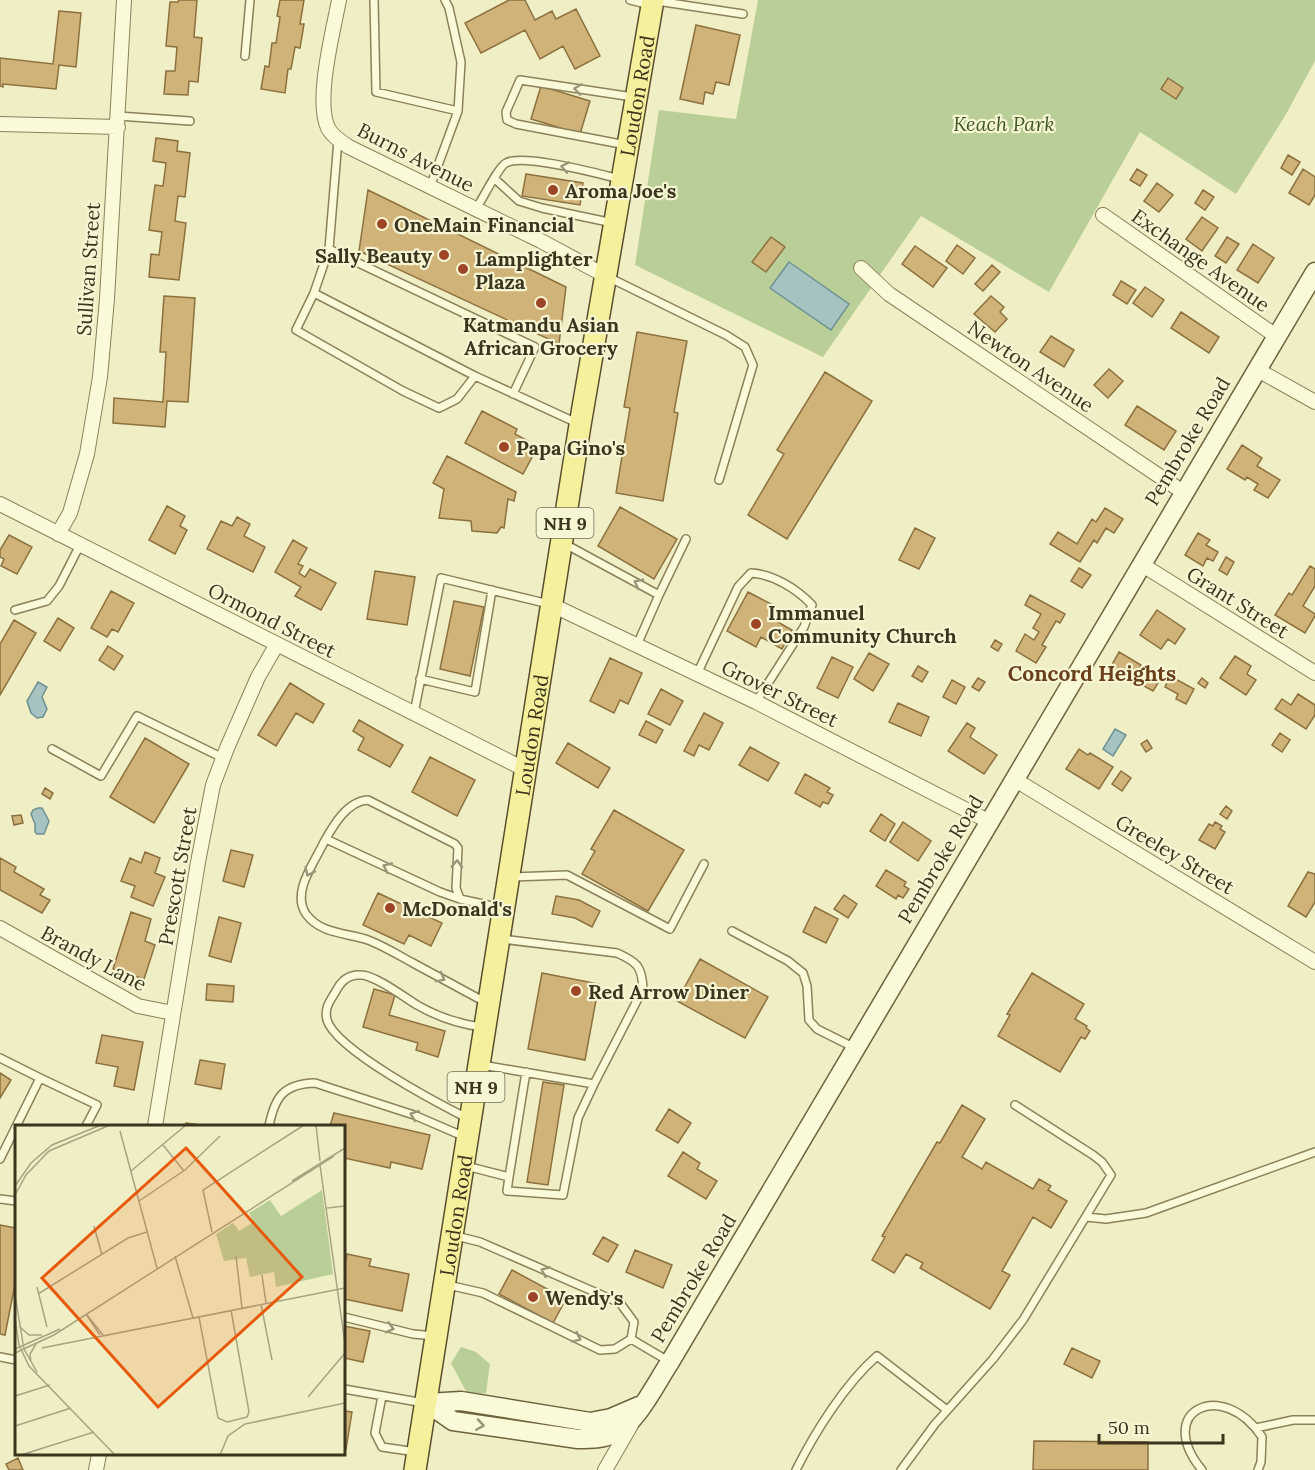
<svg xmlns="http://www.w3.org/2000/svg" width="1315" height="1470" viewBox="0 0 1315 1470" font-family="Lora,serif">
<style>
.green{fill:#bacf98}
.water{fill:#a6c3c2;stroke:#6c9292;stroke-width:1.5}
.building{fill:#d0b379;stroke:#8c713e;stroke-width:1.5}
.lines{fill:none;stroke-linecap:round;stroke-linejoin:round}
.lane-casing{stroke:#8c815a;stroke-width:10}
.street-casing{stroke:#8c815a;stroke-width:16}
.secondary-casing{stroke:#6e623d;stroke-width:21}
.primary-casing{stroke:#5a4e2e;stroke-width:24}
.lane{stroke:#faf9d8;stroke-width:7}
.street{stroke:#faf9d8;stroke-width:14}
.secondary{stroke:#faf9d8;stroke-width:18}
.primary{stroke:#f5f09b;stroke-width:21}
.oneway{stroke:#9a967b}
.poi-dot{fill:#9e4427;stroke:#f7f6d4;stroke-width:2}
.labels{text-anchor:middle;dominant-baseline:central;stroke-width:4.5;stroke-linejoin:round;paint-order:stroke}
.shield{fill:#f7f6d4;stroke:#736e55;stroke-width:1.5}
.shield-label{font-size:18px;font-weight:bold;fill:#3b341e}
.street-label{font-size:20px;fill:#3b341e;stroke:#f7f6d4}
.park-label{font-size:20px;font-style:italic;fill:#3e5924;stroke:#f7f6d4}
.poi-label{font-size:20px;font-weight:bold;fill:#3b341e;stroke:#f7f6d4;text-anchor:start}
.neighbourhood-label{font-size:21px;font-weight:bold;fill:#6a401c;stroke:#f7f6d4}
.inset-road{fill:none;stroke:#a8a482;stroke-width:1.5}
.view{fill:#e8590c;fill-opacity:0.15;stroke:#e8590c;stroke-width:3}
.inset-edge{fill:none;stroke:#3b341e;stroke-width:3}
</style>
<rect width="100%" height="100%" fill="#f0eec4"/>
<path class="green" d="M758 0H1315V61L1285 116 1236 194 1140 132 1049 292 921 216 823 357 635 265 659 110 736 119Z
M461 1347 476 1352 490 1364 486 1393 468 1395 451 1363Z"/>
<path class="water" d="M789 262 849 304 831 330 770 288Z
M38 682 47 687 42 697 47 709 43 717 37 718 31 713 27 701Z
M1115 729 1126 735 1113 756 1103 749Z
M38 808H42L49 821 44 834H37L35 832V824L31 814 33 810Z"/>
<path class="building" d="M179 0H197L194 37 202 38 198 82 189 81 188 95 164 94 166 71H175L177 47 166 46 170 2H178Z
M280 0H304L300 24H304L300 48 295 47 291 69H288L285 93 261 89 265 66 269 67 272 43H276L280 17 277 16Z
M509 0H525L535 20 552 11 556 19 576 9 600 56 575 69 563 46 540 59 525 30 481 53 465 23Z
M59 11 81 13 76 67 59 65 56 89 3 84V87L0 86V58L53 64Z
M696 25 740 35 729 85 716 82 713 94 705 92 703 104 680 99Z
M1168 78 1183 88 1176 99 1161 89Z
M541 86 590 101 580 134 531 119Z
M156 138 178 141 177 151 190 153 185 197 178 196 175 221 186 223 179 280 149 277 151 254 159 255 162 232 149 230 155 185 163 186 166 163 153 161Z
M1288 155 1300 162 1292 175 1281 168Z
M1137 169 1147 175 1140 186 1130 180Z
M1303 169 1315 177V195L1309 205 1289 193Z
M526 174 583 183 580 205 522 196Z
M1157 183 1173 195 1159 212 1144 201Z
M368 190 566 287 559 344 359 251Z
M1203 190 1214 197 1205 210 1195 203Z
M1202 217 1218 228 1202 251 1186 239Z
M771 237 785 247 766 272 752 262Z
M1227 237 1239 244 1226 263 1215 256Z
M1253 244 1274 258 1258 283 1237 270Z
M957 245 975 258 963 274 946 261Z
M915 246 947 268 933 287 902 264Z
M992 265 1000 272 983 291 975 284Z
M1121 281 1136 290 1127 304 1113 295Z
M1145 287 1164 300 1152 317 1133 303Z
M164 296 195 298 188 402 167 401 165 427 113 423 114 398 163 402 166 352H160Z
M991 296 1004 307 1000 312 1007 319 995 332 974 314Z
M1181 312 1219 337 1209 353 1171 328Z
M637 332 687 341 674 412 678 413 663 501 616 493 630 408 624 407Z
M1051 336 1074 350 1064 367 1040 352Z
M1109 369 1123 381 1108 398 1094 385Z
M825 372 872 401 787 539 748 515 784 454 777 450Z
M1137 406 1176 431 1164 450 1125 425Z
M482 411 517 429 515 434 528 441 526 445 536 450 523 474 465 443Z
M1242 445 1262 458 1257 466 1280 480 1268 498 1254 490 1258 484 1247 477 1245 480 1227 469Z
M447 456 516 492 514 501 508 499 504 528 501 527 497 533 472 531 471 521 439 518 444 489 433 483Z
M167 506 185 516 180 526 187 530 175 554 149 540Z
M620 507 677 539 654 579 598 546Z
M1105 508 1123 519 1114 533 1106 528 1097 543 1094 540 1080 562 1050 544 1058 532 1077 544 1092 519 1096 522Z
M237 517 250 524 244 536 265 547 253 572 207 549 221 521 232 526Z
M915 528 935 538 919 569 899 560Z
M1198 533 1210 540 1206 545 1218 552 1213 561 1207 558 1203 566 1185 555Z
M9 535 32 547 17 574 1 566 4 559 0 557V550Z
M293 540 307 548 298 564 303 566 299 573 305 577 310 569 336 583 321 610 295 596 301 587 275 572Z
M1226 557 1234 562 1227 575 1219 570Z
M1310 566 1315 569V586L1303 606 1315 614V616L1305 633 1275 615 1289 593 1292 595Z
M1079 568 1091 575 1082 588 1071 581Z
M375 571 415 577 407 625 367 619Z
M111 591 134 603 118 632 112 629 107 637 91 628Z
M748 592 775 606 769 617 792 630 782 649 761 637 756 647 727 631Z
M1030 595 1065 614 1060 623 1056 621 1042 645 1046 647 1036 663 1016 651 1025 634 1034 640 1039 632 1033 628 1041 614 1025 605Z
M454 601 484 607 470 676 440 669Z
M1157 610 1185 629 1175 644 1168 639 1161 649 1140 635Z
M58 618 74 628 60 651 44 641Z
M14 620 36 633 0 695V644Z
M995 640 1002 644 998 651 991 647Z
M108 646 123 656 114 670 99 660Z
M1119 652 1141 665 1138 671 1158 683 1153 691 1135 681 1133 684 1109 670Z
M869 653 889 664 873 691 854 679Z
M1235 656 1251 666 1247 674 1256 680 1246 695 1220 678Z
M832 657 853 667 838 698 817 688Z
M610 658 642 673 628 704 620 700 614 713 590 701Z
M918 666 928 672 922 682 912 676Z
M1170 676 1194 689 1186 704 1176 699 1178 694 1165 687Z
M978 678 985 682 979 691 972 687Z
M1202 678 1208 683 1205 688 1198 683Z
M952 680 965 687 956 704 943 697Z
M290 683 324 704 313 723 296 713 276 746 258 735Z
M661 689 683 701 670 725 648 714Z
M1298 694 1315 705V715L1306 729 1275 709 1282 699 1291 705Z
M898 703 929 717 921 736 889 722Z
M704 713 723 723 709 750 699 745 694 756 684 751Z
M359 720 403 745 390 767 358 750 364 738 353 731Z
M646 721 663 730 656 743 639 735Z
M967 723 975 728 970 737 997 755 984 774 948 751Z
M1280 733 1290 740 1282 752 1272 745Z
M145 738 189 764 154 823 110 797Z
M1147 740 1152 748 1146 752 1141 744Z
M568 743 610 768 598 788 556 763Z
M750 747 779 763 768 781 739 765Z
M1079 749 1088 755 1090 753 1113 767 1099 789 1066 769Z
M430 757 475 780 457 816 412 792Z
M1121 771 1131 778 1122 791 1112 784Z
M805 774 830 788 827 792 833 795 828 804 823 802 820 807 795 793Z
M45 788 53 793 50 799 42 794Z
M1226 806 1232 811 1227 819 1220 814Z
M614 810 684 850 648 911 582 874 595 851 591 849Z
M881 814 895 824 885 841 870 831Z
M21 815 23 823 14 825 12 816Z
M903 822 931 841 918 861 890 842Z
M1215 822 1222 826 1220 829 1225 832 1215 849 1199 840 1209 824 1213 826Z
M231 850 253 855 244 887 223 881Z
M145 852 160 858 155 873 165 877 153 906 131 897 135 886 121 881 130 858 141 863Z
M0 858 16 867 14 872 44 889 40 895 50 900 42 913 0 890Z
M886 870 906 882 904 886 909 889 903 898 898 895 896 899 876 886Z
M1308 872 1315 874V902L1306 917 1288 906Z
M378 893 442 923 431 946 409 935 404 944 363 925Z
M844 895 857 904 848 918 834 909Z
M556 896 579 900 600 911 592 927 575 918 552 914Z
M815 907 838 919 826 943 803 932Z
M131 912 151 919 145 941 155 945 144 979 113 969Z
M219 917 241 923 231 962 209 956Z
M700 959 768 997 745 1038 677 1001Z
M542 973 599 984 585 1060 528 1049Z
M1032 973 1084 1004 1075 1019 1087 1026 1086 1028 1090 1031 1085 1039 1081 1037 1060 1072 998 1036 1010 1015 1007 1014Z
M207 984 234 986 233 1002 206 1000Z
M374 989 395 995 389 1015 445 1031 438 1057 416 1050 418 1043 363 1027Z
M102 1035 143 1042 134 1090 114 1086 118 1067 96 1063Z
M200 1060 225 1064 221 1089 195 1084Z
M0 1073 11 1080 0 1098Z
M543 1082 564 1085 548 1185 527 1182Z
M962 1105 985 1119 962 1157 982 1169 986 1162 1033 1189 1039 1179 1051 1186 1048 1190 1067 1201 1051 1228 1033 1217 1002 1271 1010 1275 990 1309 920 1268 923 1263 906 1254 894 1273 872 1260 885 1237 882 1236 937 1142 940 1143Z
M669 1109 691 1123 678 1143 656 1130Z
M334 1113 430 1135 422 1169 391 1162 390 1168 344 1158V1126H330Z
M186 1123 208 1126H186Z
M683 1152 700 1163 697 1169 717 1181 706 1199 668 1176Z
M0 1225 16 1228V1279L5 1335 0 1334Z
M603 1237 618 1245 608 1262 593 1254Z
M635 1250 672 1265 663 1288 626 1272Z
M347 1254 371 1259 369 1266 409 1274 402 1311 344 1299V1262L345 1263Z
M512 1270 566 1299 553 1323 499 1294Z
M344 1326 370 1331 363 1362 344 1358Z
M1072 1348 1100 1361 1092 1378 1064 1364Z
M344 1411 352 1412 346 1449H344Z
M1034 1441 1148 1442V1470H1033Z
M18 1458 23 1470H9L6 1464Z"/>
<g class="lines">
<defs>
<path id="lane" d="M374 0 376 92 458 111
M630 0 650 5
M657 1 743 14
M245 56 250 0
M118 116 190 121
M338 140 329 249 314 293 296 330 403 391 439 408 457 399 475 376 577 423
M626 145 516 124 507 120 506 112 520 80 633 97
M495 179 519 201 542 208 613 223
M430 187 458 111 461 62 449 8 445 0
M476 209C482 200 499 166 506 163 523 153 599 174 620 179
M329 249 535 347 513 394
M608 277 726 335 745 347 753 365 719 480
M314 293 475 376
M565 544 659 595 637 645
M659 595 686 539
M15 610 47 601 59 586 80 545
M697 674 738 587 751 573C773 574 797 589 812 605L804 627 756 702
M420 679 475 692 492 590
M414 713 441 578 549 604
M52 749 101 776 137 716 223 758
M326 839 440 892 460 899
M512 877 567 875 670 929 704 864
M732 931 788 961 803 973 807 986 809 1020 817 1029 855 1048
M501 939 617 953C637 962 642 966 643 989L594 1084
M485 1002C461 989 437 976 413 963 398 955 384 946 368 940 348 933 320 934 306 914 291 892 315 862 324 842 333 826 347 801 368 800L455 844 458 848 456 888 460 899 501 908
M0 1058 40 1078
M469 1119C439 1104 336 1050 327 1020 324 1008 330 1001 336 991 341 981 349 974 361 975 375 975 404 997 417 1005 438 1017 458 1024 482 1027
M269 1126C275 1096 284 1084 315 1083L414 1115 465 1137
M0 1159 40 1078 97 1105 86 1126
M466 1166 509 1177 507 1191 563 1195 578 1118 594 1084 482 1065
M509 1177 526 1072
M0 1199 16 1201
M1086 1217 1106 1219 1146 1213 1315 1152
M448 1285 483 1293 600 1350 615 1349 631 1339 634 1322 620 1303 480 1242 456 1236
M344 1317 413 1334 435 1336
M631 1339 670 1362
M0 1357 16 1360
M344 1389 424 1403
M382 1396 375 1433 382 1447 416 1452
M1256 1428 1293 1420H1315
M796 1470C815 1432 845 1384 877 1356L947 1410
M901 1470 935 1424 993 1359 1023 1320 1111 1175 1102 1162 1093 1155 1015 1105
M1202 1470C1153 1410 1223 1378 1262 1437L1261 1462 1258 1470"/>
<path id="street" d="M339 0C333 32 315 100 328 128 332 136 341 142 349 147L541 241 606 276
M0 124 118 127
M1103 215 1276 336
M861 268 889 294 1183 492
M1256 369 1315 402
M0 504 526 770
M58 534 70 513 87 454 100 377 107 299 124 0
M1141 564 1315 673
M552 605 756 702 988 821
M1014 779 1315 962
M0 928 138 1006 173 1013
M155 1126 198 862 213 785 227 748 258 677 277 644
M96 1470 99 1454
M605 1470 631 1425"/>
<path id="secondary" d="M427 1403 453 1421 578 1439C590 1439 604 1439 615 1433 637 1423 656 1383 670 1362L1315 272
M427 1403 461 1401 590 1422 611 1418 639 1406"/>
<g id="primary">
<path id="s1" d="M415 1470 580 425 653 0"/>
</g>
</defs>
<use href="#lane" class="lane-casing"/>
<use href="#street" class="street-casing"/>
<use href="#secondary" class="secondary-casing"/>
<use href="#primary" class="primary-casing"/>
<use href="#lane" class="lane"/>
<use href="#street" class="street"/>
<use href="#secondary" class="secondary"/>
<use href="#primary" class="primary"/>
</g>
<defs><path id="oneway-chevron" d="M-2-3.5L2.5 0L-2 3.5" fill="none" stroke-width="1.6" stroke-linecap="round" stroke-linejoin="round" transform="scale(1.5)"/></defs>
<g class="oneway">
<use href="#oneway-chevron" transform="translate(578 89) rotate(-172)"/>
<use href="#oneway-chevron" transform="translate(565 167) rotate(-169)"/>
<use href="#oneway-chevron" transform="translate(638 583) rotate(-152)"/>
<use href="#oneway-chevron" transform="translate(457 864) rotate(-88)"/>
<use href="#oneway-chevron" transform="translate(387 867) rotate(-155)"/>
<use href="#oneway-chevron" transform="translate(309 872) rotate(115)"/>
<use href="#oneway-chevron" transform="translate(441 978) rotate(29)"/>
<use href="#oneway-chevron" transform="translate(414 1115) rotate(-159)"/>
<use href="#oneway-chevron" transform="translate(545 1271) rotate(-156)"/>
<use href="#oneway-chevron" transform="translate(390 1328) rotate(14)"/>
<use href="#oneway-chevron" transform="translate(577 1338) rotate(26)"/>
<use href="#oneway-chevron" transform="translate(480 1425) rotate(9)"/>
</g>
<g class="poi-dot">
<circle cx="553" cy="190" r="6"/>
<circle cx="382" cy="224" r="6"/>
<circle cx="444" cy="255" r="6"/>
<circle cx="463" cy="269" r="6"/>
<circle cx="541" cy="303" r="6"/>
<circle cx="504" cy="447" r="6"/>
<circle cx="756" cy="624" r="6"/>
<circle cx="390" cy="908" r="6"/>
<circle cx="576" cy="991" r="6"/>
<circle cx="533" cy="1297" r="6"/>
</g>
<g class="labels">
<g class="shield">
<rect x="536.5" y="508" width="57" height="30" rx="4.5"/>
<rect x="447.5" y="1072" width="57" height="30" rx="4.5"/>
</g>
<g class="shield-label">
<text x="565" y="523">NH 9</text>
<text x="476" y="1087">NH 9</text>
</g>
<g class="street-label">
<text stroke="none"><textPath href="#s1" startOffset="1392">Loudon Road</textPath></text>
<text transform="translate(416 157) rotate(27)">Burns Avenue</text>
<text transform="translate(1201 260) rotate(35)">Exchange Avenue</text>
<text transform="translate(88 269) rotate(-86)">Sullivan Street</text>
<text transform="translate(1031 366) rotate(34)">Newton Avenue</text>
<text transform="translate(1187 441) rotate(-59)">Pembroke Road</text>
<text transform="translate(1238 602) rotate(32)">Grant Street</text>
<text transform="translate(272 620) rotate(27)">Ormond Street</text>
<text transform="translate(780 693) rotate(26)">Grover Street</text>
<text stroke="none"><textPath href="#s1" startOffset="744">Loudon Road</textPath></text>
<text transform="translate(1175 854) rotate(31)">Greeley Street</text>
<text transform="translate(940 859) rotate(-59)">Pembroke Road</text>
<text transform="translate(177 876) rotate(-80)">Prescott Street</text>
<text transform="translate(94 958) rotate(28)">Brandy Lane</text>
<text stroke="none"><textPath href="#s1" startOffset="258">Loudon Road</textPath></text>
<text transform="translate(693 1278) rotate(-59)">Pembroke Road</text>
</g>
<g class="park-label">
<text x="1004" y="123">Keach Park</text>
</g>
<g class="poi-label">
<text x="565" y="190">Aroma Joe's</text>
<text x="394" y="224">OneMain Financial</text>
<text x="432" y="255" text-anchor="end">Sally Beauty</text>
<text x="475" y="258">Lamplighter<tspan x="475" dy="23">Plaza</tspan></text>
<text x="541" y="324" text-anchor="middle">Katmandu Asian<tspan x="541" dy="23">African Grocery</tspan></text>
<text x="516" y="447">Papa Gino's</text>
<text x="768" y="612">Immanuel<tspan x="768" dy="23">Community Church</tspan></text>
<text x="402" y="908">McDonald's</text>
<text x="588" y="991">Red Arrow Diner</text>
<text x="545" y="1297">Wendy's</text>
</g>
<g class="neighbourhood-label">
<text x="1092" y="673">Concord Heights</text>
</g>
</g>
<g transform="translate(15 1125)">
<rect width="330" height="330" fill="#f0eec4"/>
<path d="M307 65 318 149 261 162 259 147 235 152 231 133 209 136 201 109 218 98 224 106 239 97 234 88 255 75 266 91Z" fill="#bacf98"/>
<path class="inset-road" d="M301 0 305 36M105 6 142 143M148 20 169 46M305 40 330 219M116 46 171 0M277 56 330 23M0 61 16 38 37 20 86 0M0 70 11 50 34 26 95 0M124 76 170 45 205 11M312 83 330 81M79 101 87 130M197 107 188 65 289 0M160 131 178 193M221 131 227 183M247 150 251 178M22 162 32 202M23 169 113 113 132 107M0 170 9 224 22 247M246 179 257 235M71 189 85 210M72 190 88 210M184 192 203 293 212 297 232 292 234 287 216 185M0 194 4 220 14 241 100 330M4 201 14 210H27M27 223 330 163M0 224 45 204M0 228 39 210 319 31M16 237 15 229 21 219M0 271 35 260M293 272 330 228M0 301 56 283M6 330 79 307M205 330 213 311 230 299 330 278"/>
<path class="view" d="M171 23 287 152 143 282 27 153Z"/>
<rect width="330" height="330" class="inset-edge"/>
</g>
<path d="M1099 1434v9h124v-9" fill="none" stroke="#3b341e" stroke-width="3"/>
<text x="1108" y="1434" font-size="18" fill="#3b341e" stroke="#f7f6d4" stroke-width="4.5" paint-order="stroke">50 m</text>
</svg>
